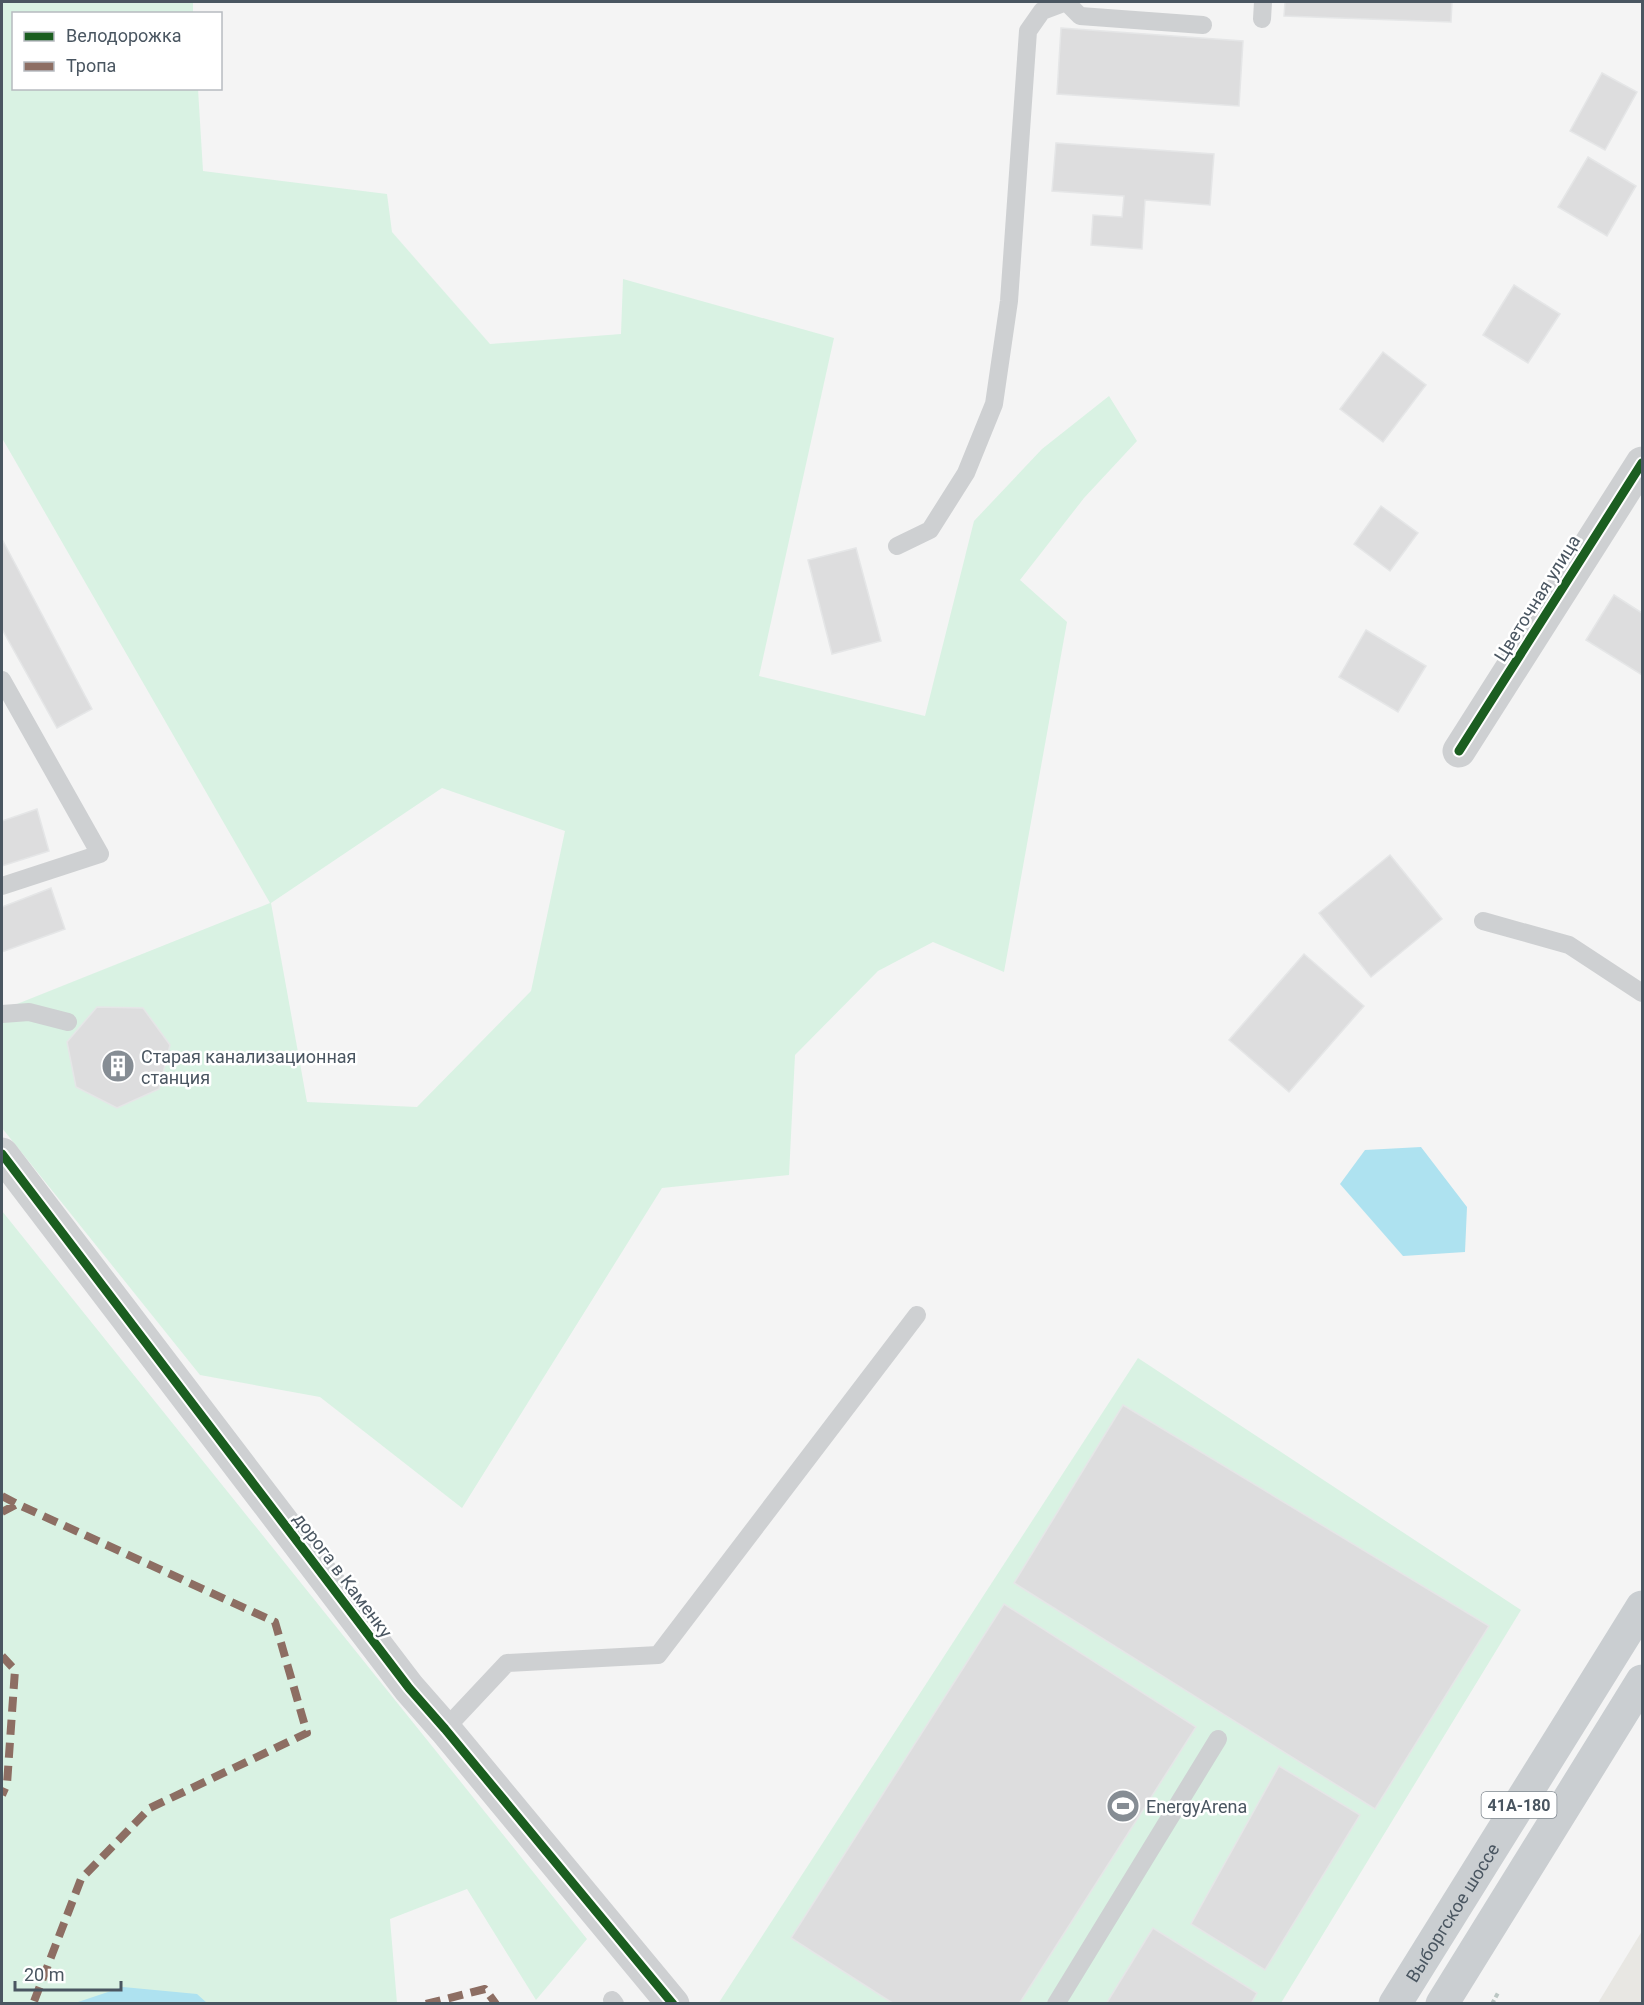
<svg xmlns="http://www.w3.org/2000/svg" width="1644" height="2005" viewBox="0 0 1644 2005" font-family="Roboto,sans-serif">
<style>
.commercial{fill:#e8e7e3}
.green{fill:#d9f2e3;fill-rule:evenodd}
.water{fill:#aee2f0}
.building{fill:#ddddde;stroke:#e5e6e7;stroke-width:1.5}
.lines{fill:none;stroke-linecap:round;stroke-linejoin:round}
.path{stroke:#bcc7c4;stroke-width:4;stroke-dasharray:4.5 3;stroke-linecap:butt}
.service{stroke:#ced0d2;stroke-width:18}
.minor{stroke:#ced0d2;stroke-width:33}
.primary{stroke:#caced1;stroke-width:33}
.quiet{stroke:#8d6e63;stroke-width:8;stroke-dasharray:15 8;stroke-linecap:butt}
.cycleway-casing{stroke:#fff;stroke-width:13}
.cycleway{stroke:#1b5e20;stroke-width:9}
.labels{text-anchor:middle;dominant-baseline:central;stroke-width:5;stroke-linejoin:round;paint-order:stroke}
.shield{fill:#fff;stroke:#808990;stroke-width:1.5}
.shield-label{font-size:16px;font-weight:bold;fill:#4a5661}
.street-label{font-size:18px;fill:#4a5661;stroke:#fff}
.poi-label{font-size:18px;fill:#4a5661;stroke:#fff;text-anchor:start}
</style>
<rect width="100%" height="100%" fill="#f4f4f4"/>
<path class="commercial" d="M1642 1931V2003H1598Z"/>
<path class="green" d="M2 2H193V13L14 14V88L198 89 203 171 387 194 392 232 490 344 621 334 623 279 834 338 759 676 925 716 974 521 1042 449 1109 396 1137 441 1084 498 1020 580 1067 622 1004 972 933 942 878 971 795 1055 789 1175 662 1188 462 1508 320 1397 200 1375 2 1128V1010L270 903 2 438ZM442 788 565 831 531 991 417 1107 307 1102 271 903Z
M2 1211 587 1939 536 2000 467 1889 390 1919 397 2003H2Z
M1138 1358 1521 1610 1281 2003 718 2004Z"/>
<path class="water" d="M1421 1147 1467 1207 1465 1252 1403 1256 1340 1184 1365 1150Z
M123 1987 197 1994 207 2003H75Z"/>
<path class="building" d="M1285 2H1452L1451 22 1284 16Z
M1061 28 1243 41 1239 106 1057 94Z
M1602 73 1637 92 1605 150 1570 131Z
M1056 143 1214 154 1210 205 1145 200 1142 249 1091 245 1093 215 1122 217 1124 196 1052 191Z
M1588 157 1636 186 1607 236 1558 207Z
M1514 285 1560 314 1528 363 1483 335Z
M1383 352 1426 385 1383 442 1340 409Z
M1381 506 1418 533 1390 571 1354 544Z
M2 539 92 709 57 728 2 629Z
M856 548 881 641 832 654 808 560Z
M1614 595 1642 613V675L1586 640Z
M1366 630 1426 666 1398 712 1339 677Z
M37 809 49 851 2 866V821Z
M1390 855 1442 919 1371 977 1319 913Z
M51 888 65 929 2 952V907Z
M1304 954 1364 1006 1289 1092 1229 1040Z
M97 1007 143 1008 170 1045 159 1089 117 1108 76 1087 67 1042Z
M1123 1405 1489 1626 1375 1809 1014 1583Z
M1004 1604 1196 1727 1019 2004H894L791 1938Z
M1279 1766 1360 1815 1265 1970 1191 1924Z
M1153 1928 1257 1993 1251 2004H1106Z"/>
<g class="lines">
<path class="path" d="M1492 2004 1499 1991"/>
<path class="service" d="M1066 2 1080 16 1203 25
M1262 19 1263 2
M897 546 930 530 966 473 994 404 1009 301 1028 31 1042 11 1066 2
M2 680 100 854 2 886
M1483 921 1569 945 1642 993
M2 1014 29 1012 68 1022
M445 1729 507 1663 658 1655 917 1315
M612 2000 615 2004
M1056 2004 1218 1739"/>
<path class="minor" d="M1459 751 1642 463
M2 1154 409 1688 445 1729 673 2004"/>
<g class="primary">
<path id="s1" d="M1395 2004 1642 1607"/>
<path d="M1442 2004 1642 1681"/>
</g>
<path class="quiet" d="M2 1496 17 1504
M2 1512 17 1504 275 1622 307 1733 150 1808 81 1879 33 2004
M2 1656 15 1670 7 1784 2 1795
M426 2004 485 1989 496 2004"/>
<defs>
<path id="cycleway" d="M1459 751 1642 463
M2 1154 409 1688 445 1729 673 2004"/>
</defs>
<use href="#cycleway" class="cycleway-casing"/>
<use href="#cycleway" class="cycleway"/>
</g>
<defs>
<symbol id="building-disc" viewBox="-11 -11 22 22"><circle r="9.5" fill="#868d94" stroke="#fff"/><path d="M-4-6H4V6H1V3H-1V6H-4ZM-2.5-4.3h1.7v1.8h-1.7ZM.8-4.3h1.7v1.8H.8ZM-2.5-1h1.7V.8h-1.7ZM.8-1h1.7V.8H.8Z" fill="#fff"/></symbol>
<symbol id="stadium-disc" viewBox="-11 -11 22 22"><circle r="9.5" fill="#868d94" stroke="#fff"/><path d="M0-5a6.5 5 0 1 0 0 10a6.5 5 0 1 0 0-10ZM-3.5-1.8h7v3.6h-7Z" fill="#fff"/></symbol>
</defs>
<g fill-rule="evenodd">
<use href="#building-disc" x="99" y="1047" width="38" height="38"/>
<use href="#stadium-disc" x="1104" y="1787" width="38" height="38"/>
</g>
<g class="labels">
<rect class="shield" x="1481.5" y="1792" width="75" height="26" rx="4.5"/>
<g class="shield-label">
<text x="1519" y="1805">41А-180</text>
</g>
<g class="street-label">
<text transform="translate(1537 598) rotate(-58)">Цветочная улица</text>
<text transform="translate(343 1575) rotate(53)">дорога в Каменку</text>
<text stroke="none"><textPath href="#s1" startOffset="108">Выборгское шоссе</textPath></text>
</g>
<g class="poi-label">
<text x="141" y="1056">Старая канализационная<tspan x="141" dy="21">станция</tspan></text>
<text x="1146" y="1806">EnergyArena</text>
</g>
</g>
<rect width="1644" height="2005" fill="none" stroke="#4a5661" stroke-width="6"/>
<rect x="12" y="12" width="210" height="78" fill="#ffffff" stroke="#b7bbc0" stroke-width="1.5"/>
<rect x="24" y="32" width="30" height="9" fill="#1b5e20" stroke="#b7bbc0" stroke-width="1.5"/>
<text x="66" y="42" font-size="18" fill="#4a5661">Велодорожка</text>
<rect x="24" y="62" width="30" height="9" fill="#8d6e63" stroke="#b7bbc0" stroke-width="1.5"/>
<text x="66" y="72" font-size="18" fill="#4a5661">Тропа</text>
<path d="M15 1981v9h106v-9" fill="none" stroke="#4a5661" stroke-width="3"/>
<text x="24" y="1981" font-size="18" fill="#4a5661" stroke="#ffffff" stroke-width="4.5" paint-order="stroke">20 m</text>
</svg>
